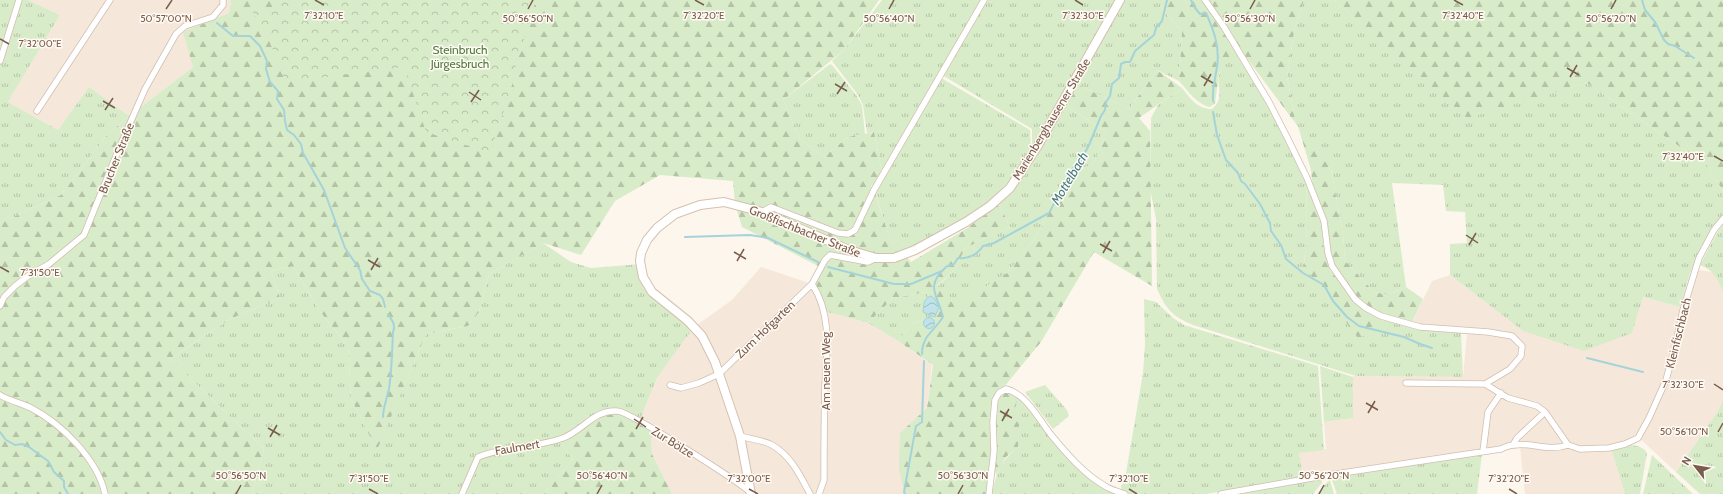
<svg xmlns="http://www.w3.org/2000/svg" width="1723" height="494" viewBox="0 0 1723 494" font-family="Cabin,sans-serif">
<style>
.residential{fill:#f5e8da}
.grass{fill:url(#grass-tufts)}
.forest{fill:url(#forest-firs)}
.park{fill:url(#park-crowns)}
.water{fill:url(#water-waves);stroke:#a5d3da}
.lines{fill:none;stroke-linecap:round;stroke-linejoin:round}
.stream{stroke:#a5d3da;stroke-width:2}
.minor-casing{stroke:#d1beb0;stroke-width:7}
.secondary-casing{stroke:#d6c0b0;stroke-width:10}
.minor{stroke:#fff;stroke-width:5.5}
.secondary{stroke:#fff;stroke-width:8}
.ticks{fill:none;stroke:#7a5c4d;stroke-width:1.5}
.labels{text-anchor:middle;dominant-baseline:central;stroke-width:3;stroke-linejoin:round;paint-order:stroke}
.park-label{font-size:12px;fill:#537a41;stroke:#fffaf3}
.street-label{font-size:12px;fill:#7a5c4d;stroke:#fffaf3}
.water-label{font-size:13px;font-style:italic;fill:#437c86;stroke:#fffaf3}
.ticks-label{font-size:10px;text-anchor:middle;fill:#7a5c4d;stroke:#fffaf3;stroke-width:3;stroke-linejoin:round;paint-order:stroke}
</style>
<defs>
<pattern id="grass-tufts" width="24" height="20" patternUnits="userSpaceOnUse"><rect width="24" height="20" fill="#d8ecc9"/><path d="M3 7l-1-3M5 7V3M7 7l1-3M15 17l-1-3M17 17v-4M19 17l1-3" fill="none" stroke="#b4c2a5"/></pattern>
<pattern id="forest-firs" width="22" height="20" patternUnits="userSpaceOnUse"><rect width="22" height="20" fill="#d8ecc9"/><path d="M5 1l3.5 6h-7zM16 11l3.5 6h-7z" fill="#b4c2a5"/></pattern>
<pattern id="park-crowns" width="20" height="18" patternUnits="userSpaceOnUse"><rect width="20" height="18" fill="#d8ecc9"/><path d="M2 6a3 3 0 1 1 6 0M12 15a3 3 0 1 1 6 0" fill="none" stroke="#b4c2a5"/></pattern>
<pattern id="water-waves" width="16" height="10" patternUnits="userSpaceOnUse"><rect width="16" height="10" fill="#bfe3e8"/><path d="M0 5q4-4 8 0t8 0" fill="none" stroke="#a0bbbe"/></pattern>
</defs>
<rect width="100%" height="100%" fill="#fdf6ec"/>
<path class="residential" d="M28 0H231L229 13 211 21 193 67 129 116 89 88 58 130 8 102 60 15Z
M761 267 812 284 824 311 868 323 898 341 932 365 927 409 900 433 905 494H672L652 454 651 428 639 422 657 378 694 327 732 300Z
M1697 270 1713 272 1723 291V400L1718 411 1676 472 1637 436 1624 443 1611 446 1625 494H1525L1520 448 1341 476 1303 479 1299 453 1326 449 1324 422 1352 418 1353 376 1463 377 1467 334 1410 327 1432 281 1450 275 1523 331 1632 333 1643 297 1680 307 1689 276Z"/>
<path class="grass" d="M0 0H28L60 15 8 102 58 130 89 87 129 116 108 134 61 195 0 223Z
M882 0H982L882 172 874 132 867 133 863 105 858 95 832 61 844 50Z
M986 0H1115L1032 147V129L942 75Z
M1122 0H1163L1161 8 1182 32 1179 81 1157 70 1129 109 1076 84Z
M1304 0H1334L1467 117 1587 83 1708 166 1723 191V215L1712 230 1697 258 1689 276 1680 307 1643 297 1632 333 1584 351 1523 331 1450 275V244L1467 243 1465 212 1446 211 1443 185 1392 183 1406 287 1388 295 1374 292 1345 261 1343 235 1331 169 1296 124 1287 77 1294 32Z
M1235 48 1271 111 1306 180 1307 226 1304 266 1391 321 1410 327 1434 331 1461 333 1463 377 1356 376 1193 325C1172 316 1166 309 1157 289L1156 219 1150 188 1151 118 1158 105 1182 88C1191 99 1197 109 1212 109 1226 97 1215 87 1220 73 1223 65 1230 56 1235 48Z
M830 64 832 65 857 96 862 106 865 134 848 137 824 157 800 139 783 100Z
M941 78 1030 130 1031 149 1013 177 988 204 921 244 902 252 889 236 875 192Z
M1064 105 1107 132 1094 162 1062 182 1037 236 1007 273 955 307 937 287 956 268 965 248 1010 227 999 204 1018 181Z
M1723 225V292C1717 279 1714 270 1700 265L1717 233Z
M543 243 571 262 591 268 641 264 652 292 694 327 657 378 639 422 558 440 573 459 544 494H252L264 449 170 359 230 319 280 298 271 271 294 266 318 309 348 346 351 399 377 449 426 334 468 326 479 312 489 274Z
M926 292 939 314 912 324 898 341 868 323 893 298Z
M1144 299 1156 302 1173 318 1184 325 1318 366 1324 450 1299 453 1303 477 1206 494H1129L1122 491 1121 486 1125 479 1143 373 1145 344Z
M1320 366 1353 377V418L1324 422Z
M1045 385 1067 410 1069 416 1053 429 1025 392Z
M1020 398 1057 444 1101 486 1095 494H992C997 471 1000 462 1018 447L1009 412Z
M1723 400V494H1700L1676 472 1718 411Z
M1627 445C1635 445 1643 446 1647 453L1640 494H1625L1611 448Z
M1482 454 1477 494H1337L1331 477Z
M1652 455 1693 494H1643Z
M1319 478 1322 480V483L1313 494H1231Z
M1329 480H1330L1334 494H1317Z"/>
<path class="forest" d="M231 0H879L844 50 783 100 800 139 824 157 848 137 874 132 883 178 871 186 874 190 889 236 911 262 966 229 999 204 1010 227 965 248 956 268 937 286 955 306 1007 273 1037 236 1062 182 1094 162 1107 132 1064 105 1076 84 1129 109 1157 70 1182 88 1139 118 1150 131 1152 286 1094 252 1041 342 999 393 995 400 989 494H905L899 470 900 433 927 408 933 365 898 341 912 324 939 314 926 292 893 298 868 323 824 311 812 284 820 267 742 227 735 204 733 181 660 175 615 201 581 255 543 243 489 274 479 312 468 326 426 334 377 450 351 399 348 346 318 309 294 266 271 271 280 298 230 319 170 359 264 449 252 494H0V223L61 195 108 134 129 116 193 67 183 32 229 13Z
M1163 0H1304L1294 32 1287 77 1296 124 1237 45 1219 74 1215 103 1210 107C1196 104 1188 91 1179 81L1182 32 1161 8Z
M1334 0H1723V191L1708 166 1587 83 1467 118Z
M1298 126 1331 169 1343 235 1345 261 1374 292 1388 295 1406 287 1423 299 1412 322 1373 310 1362 303 1332 264 1313 190 1311 170Z
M1306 180 1322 222 1323 244 1330 270 1352 297 1391 321 1386 328 1358 338 1304 266 1307 226Z
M1005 392H1010L1020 398 1009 412 1019 424 1018 447 1006 457 996 475 994 467C994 447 989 407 1005 392Z
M619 411 651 428 652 454 672 494H544L573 459 557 439 592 419Z
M1101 486 1120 494H1095Z"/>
<path class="park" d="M275 0H536L515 68 516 73 490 153 426 132 404 67 286 82 268 38 252 11 273 10Z"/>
<path class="water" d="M931 296 934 298 939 307 935 317 923 312C924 304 923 299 931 296Z
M923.5 323a5.5 5.5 0 1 1 11 0a5.5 5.5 0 1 1-11 0Z"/>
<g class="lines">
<path class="stream" d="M1191 0 1195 8 1200 14 1206 13C1214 31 1220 47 1217 67 1215 80 1212 88 1213 101
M1642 0 1645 10 1655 22 1664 40 1668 44 1675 46 1694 58
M217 23 233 36H250L260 46 267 61 266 69 270 82 278 91 277 99 284 110 285 121 287 130 294 135 301 144 303 153 324 190 345 248 360 270 362 279 370 291 380 295 383 299 385 307
M1213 112 1217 135 1226 160 1238 173 1241 181 1245 184 1260 204 1270 223 1271 231 1281 245 1286 259 1303 273 1324 285 1333 301 1347 317 1359 326 1404 337 1420 344 1432 348
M685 237 750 235 768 238 818 262
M828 267 894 284H911L942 271
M922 354C922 336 934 331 943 317 938 295 924 287 946 267 948 265 951 266 954 264L958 258C969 259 977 255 983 246L994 243 1049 213 1073 168 1080 162 1089 145 1101 116 1105 110 1106 102 1110 96 1112 84 1119 78 1121 64 1125 62H1130L1135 51 1154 35 1156 28 1162 21 1167 0
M1587 358 1643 372
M383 417C383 408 387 398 389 389 392 369 392 352 393 332 396 325 392 320 388 314
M0 432 6 440 15 445 22 444 29 447 48 461 54 472 64 481V487L68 494
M905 494 904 492 916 426 922 422 924 361"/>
<defs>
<path id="minor" d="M1205 0 1224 27 1269 102 1288 139 1307 178 1324 221 1328 253 1332 266 1355 299 1366 308 1381 316 1420 327 1488 332 1512 336 1522 346 1521 356 1510 369 1485 384 1508 398 1537 406 1545 412 1568 445 1580 449 1609 448 1625 444 1638 438 1649 418 1666 380 1675 347 1683 310 1699 258 1714 230 1723 219
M0 61 19 0
M37 111 110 0
M762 212 771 207 838 233 848 234 855 230 874 190 984 0
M0 306 4 297 15 286 28 276 49 264 84 235 120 146 145 89 176 34 185 26 213 17 223 5V0
M1406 383 1485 384
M670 385 681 388 699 383 719 374 812 284
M0 395C10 401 21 403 31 408 62 424 98 460 105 494
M740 436C750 439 763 440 772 445 791 456 800 475 810 494
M1513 445 1517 438 1545 412
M1483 451 1488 412 1501 393
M462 494 478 457C505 446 536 448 563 438 582 431 595 409 617 411 629 411 738 481 751 493
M819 494 824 480C824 448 824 416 825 385 827 351 832 314 812 284L825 260 830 255 868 262 876 258
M989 494 994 451 993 422 995 400 999 393 1006 389C1027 394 1039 420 1052 436 1067 454 1084 474 1105 486 1111 490 1119 492 1125 494
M1221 494 1329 475 1501 449C1505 447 1510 445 1514 445 1532 442 1549 452 1568 445"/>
<path id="secondary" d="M751 494 740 436 715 362 702 336 688 321 652 292 643 277 640 261 641 253 647 240 657 228 675 214 700 205 724 202 762 212 849 250 876 258H894L915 250 966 222 990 206 1010 188 1037 147 1120 0"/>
</defs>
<use href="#minor" class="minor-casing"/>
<use href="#secondary" class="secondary-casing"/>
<use href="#minor" class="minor"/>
<use href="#secondary" class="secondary"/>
</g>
<path class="ticks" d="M315 0 324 5M695 0 704 5M1075 0 1083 5M1454 0 1463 5M166 9 172 0M528 9 533 0M889 9 894 0M1250 9 1255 0M1611 9 1616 0M0 39 9 44M1567 68 1579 75M1201 76 1213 83M1570 77 1577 65M835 84 847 91M1204 86 1211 74M469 92 481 100M837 94 845 82M103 101 115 108M471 102 479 90M105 110 113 98M1714 156 1723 161M1466 235 1478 243M1100 244 1112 251M1469 245 1476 233M734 252 746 259M1103 253 1110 241M368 260 380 267M737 261 744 249M0 267 9 272M371 270 378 258M1714 384 1723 390M1366 403 1378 410M1000 411 1012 418M1368 413 1375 401M634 419 646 427M1002 421 1009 409M268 428 280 435M636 429 643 417M1718 432 1723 423M270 437 277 425M369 489 378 494M749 489 758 494M1129 489 1137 494M1509 489 1517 494M236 494 241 485M597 494 602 485M958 494 963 485M1319 494 1324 485"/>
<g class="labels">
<g class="park-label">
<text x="460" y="49">Steinbruch<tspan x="460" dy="14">Jürgesbruch</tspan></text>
</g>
<g class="street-label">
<text transform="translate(1051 119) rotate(-59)">Marienberghausener Straße</text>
<text transform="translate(116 158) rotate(-68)">Brucher Straße</text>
<text transform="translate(805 231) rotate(22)">Großfischbacher Straße</text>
<text transform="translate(765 329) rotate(-44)">Zum Hofgarten</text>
<text transform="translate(1678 333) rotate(-76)">Kleinfischbach</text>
<text transform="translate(825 371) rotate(-90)">Am neuen Weg</text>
<text transform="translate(673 442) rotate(32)">Zur Bölze</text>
<text transform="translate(517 447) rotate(-10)">Faulmert</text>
</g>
<g class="water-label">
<text transform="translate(1069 178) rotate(-59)">Mottelbach</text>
</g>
</g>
<g class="ticks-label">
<text x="324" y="19">7°32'10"E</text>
<text x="704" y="19">7°32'20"E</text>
<text x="1083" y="19">7°32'30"E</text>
<text x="1463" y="19">7°32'40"E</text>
<text x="166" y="22">50°57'00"N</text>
<text x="889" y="22">50°56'40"N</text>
<text x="1250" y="22">50°56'30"N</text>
<text x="1611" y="22">50°56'20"N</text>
<text x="528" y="22">50°56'50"N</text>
<text x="40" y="47">7°32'00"E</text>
<text x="1683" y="160">7°32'40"E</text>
<text x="40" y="276">7°31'50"E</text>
<text x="1683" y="388">7°32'30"E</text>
<text x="1684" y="435">50°56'10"N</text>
<text x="241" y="479">50°56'50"N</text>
<text x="602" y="479">50°56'40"N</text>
<text x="963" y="479">50°56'30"N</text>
<text x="1324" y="479">50°56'20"N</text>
<text x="369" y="482">7°31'50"E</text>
<text x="749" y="482">7°32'00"E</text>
<text x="1129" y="482">7°32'10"E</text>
<text x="1509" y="482">7°32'20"E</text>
</g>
<g transform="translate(1695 466) rotate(301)" stroke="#fffaf3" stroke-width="3" paint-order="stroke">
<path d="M0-3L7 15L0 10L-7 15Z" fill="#7a5c4d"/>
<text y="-6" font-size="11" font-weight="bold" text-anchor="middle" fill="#7a5c4d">N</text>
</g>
</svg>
